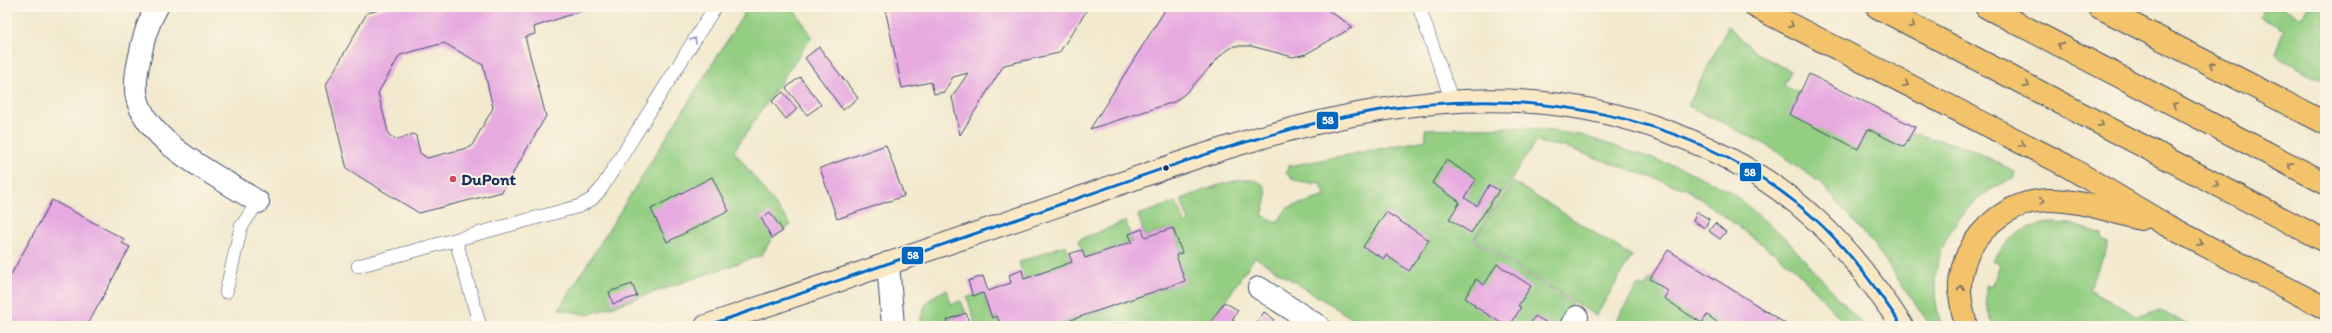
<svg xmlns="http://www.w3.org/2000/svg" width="2332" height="333" viewBox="0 0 2332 333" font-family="Itim,sans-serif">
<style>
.green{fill:#93ce82;stroke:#577e70}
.building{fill:#e6a9e0;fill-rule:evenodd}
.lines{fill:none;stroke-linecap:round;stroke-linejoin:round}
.lane-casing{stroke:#3b4b6f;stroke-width:14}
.street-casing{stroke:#3b4b6f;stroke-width:24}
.secondary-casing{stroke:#3b4b6f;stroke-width:24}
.primary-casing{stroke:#3b4b6f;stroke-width:24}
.highway-casing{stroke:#3b4b6f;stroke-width:24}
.lane{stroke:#fff;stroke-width:13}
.street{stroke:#fff;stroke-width:22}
.secondary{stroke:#fae7c3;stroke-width:22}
.primary{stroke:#f2c36a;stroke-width:22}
.highway{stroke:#f2c36a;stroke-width:22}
.bus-1-casing{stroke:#fcf5e5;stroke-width:6}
.bus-1{stroke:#0065bd;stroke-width:3}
.oneway{stroke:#7c7263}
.oneway2{stroke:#8d97ae}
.bus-dot{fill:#1b2f5e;stroke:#fcf5e5;stroke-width:1.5}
.poi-dot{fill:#d1495b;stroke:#fcf5e5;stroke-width:1.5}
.labels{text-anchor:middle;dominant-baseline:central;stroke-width:4;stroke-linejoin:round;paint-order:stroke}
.poi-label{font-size:17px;font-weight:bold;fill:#1b2f5e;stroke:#fcf5e5;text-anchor:start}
.line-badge{stroke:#fcf5e5;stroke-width:1.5}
.badge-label{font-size:11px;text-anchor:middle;font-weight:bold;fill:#fff}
</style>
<rect width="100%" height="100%" fill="#fcf5e5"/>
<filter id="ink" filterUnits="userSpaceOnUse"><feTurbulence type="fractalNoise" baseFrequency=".025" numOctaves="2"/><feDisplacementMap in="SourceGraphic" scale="8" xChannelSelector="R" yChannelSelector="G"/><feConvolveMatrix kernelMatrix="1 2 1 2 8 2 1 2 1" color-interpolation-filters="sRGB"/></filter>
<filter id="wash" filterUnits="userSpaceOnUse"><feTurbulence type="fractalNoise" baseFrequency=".012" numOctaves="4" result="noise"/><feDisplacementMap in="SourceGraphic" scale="16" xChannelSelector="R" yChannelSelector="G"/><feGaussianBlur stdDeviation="0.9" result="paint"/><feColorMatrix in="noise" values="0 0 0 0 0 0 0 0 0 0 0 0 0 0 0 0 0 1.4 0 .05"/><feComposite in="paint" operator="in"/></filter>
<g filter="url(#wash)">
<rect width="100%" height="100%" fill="#f2e9ce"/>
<path class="green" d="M748 7H792L812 36 734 151 791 225 772 238 762 255 588 315 559 309Z
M2264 7H2281L2302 18 2307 7H2319L2325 18V82L2306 73 2275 54 2284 30 2260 17Z
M1728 26 1756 53 1791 71 1784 86 1800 93 1858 148 1868 129 1904 147 1912 133 1969 148 2016 172 2015 178C1955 200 1919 265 1942 326H1931L1873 244 1822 184 1767 145 1688 106Z
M1520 127 1581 135 1684 169 1731 192 1784 237 1864 326H1847L1792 266 1688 190 1565 147 1535 142 1473 240 1572 303 1558 326H1552L1535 316 1529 326H1364L1255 257 1211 322 1217 326H1053L1185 281 1176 255 1182 253 1173 228 1145 237 1138 215 1176 202 1185 224 1189 222 1181 199C1205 191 1286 152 1262 215L1277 223 1287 208 1326 196 1320 182C1308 185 1294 183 1286 173L1289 166 1426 140 1425 129Z
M1513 182 1632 256 1596 316 1475 239Z
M1126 221 1132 242 1085 258 1078 240Z
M2050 223 2070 224 2102 234V240L2109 244 2088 290 2138 316 2161 311 2192 326H1993L1986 303V285L1992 287 2000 264 1993 260C2012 235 2018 228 2050 223Z
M1066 245 1072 262 1024 279 1019 262Z
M1650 279 1668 291 1665 298 1702 323 1707 315 1723 326H1613L1638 285 1644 288Z
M947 290 951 304 961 301 966 313 947 320 949 326H920C922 306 927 297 947 290Z
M983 293 992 318 997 316 1001 326H976L967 297Z"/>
<g id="blocks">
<path class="building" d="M390 7H593L534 27 535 34 525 37 546 116 502 192 419 213 347 169 326 85 367 13ZM444 43 483 65 493 108 471 147 427 158 420 153 416 136 413 134 397 140 389 135 378 93 400 55Z
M889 7H1089L1059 53 1004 65 960 135 952 97 968 73 953 77 944 92 934 94 931 82 902 88 886 13Z
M1167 7H1323L1353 27 1306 54 1293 57 1251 46H1234L1223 53 1186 93 1174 102 1090 129Z
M819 47 858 98 843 110 805 58Z
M1809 74 1915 127 1904 147 1868 129 1858 149 1789 114Z
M800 77 821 105 807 115 786 88Z
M783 92 797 109 786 119 772 101Z
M886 145 904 196 837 219 820 168Z
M1446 160 1476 179 1465 198 1477 206 1489 185 1499 190 1471 233 1449 219 1460 202 1432 183Z
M712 177 729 211 667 242 651 209Z
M52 200 124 239 122 243 130 247 87 326H7V282Z
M770 212 783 231 772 238 761 218Z
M1386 212 1429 240 1409 271 1386 255 1384 259 1363 247Z
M1697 212 1709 219 1705 228 1693 221Z
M1715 223 1726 232 1720 239 1709 231Z
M1173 228 1182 253 1176 255 1185 281 1053 326H1001L997 316 992 318 983 293 973 296 968 281 983 276 988 291 1011 283 1009 275 1022 270 1024 279 1072 262 1069 254 1082 250 1085 258 1132 242 1129 234 1142 229 1145 237Z
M1668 250 1744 297 1789 326H1723L1707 315 1702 323 1686 313 1664 298 1668 291 1650 279Z
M1497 264 1531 286 1518 306 1521 307 1510 326H1506L1474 306 1475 305 1465 298 1476 279 1484 285Z
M632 284 637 296 613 304 609 292Z
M1224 302 1238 310 1232 320 1241 326H1217L1211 322Z
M1264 312 1274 319 1270 326H1255Z
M966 313 970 326H949L947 320Z
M1535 316 1552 326H1529Z"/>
</g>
</g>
<g filter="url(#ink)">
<use href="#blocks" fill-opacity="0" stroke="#3b4b6f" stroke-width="1"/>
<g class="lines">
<defs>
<path id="lane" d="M1419 7 1452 101
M456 241 480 326
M358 266 580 206 592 199 601 189 715 7
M226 292 241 227 258 202"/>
<path id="street" d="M157 7C148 22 143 39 140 56 137 70 134 84 137 98 148 145 221 177 258 202
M888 263 893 326
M1259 288 1318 326
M1571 326 1577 317"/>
<path id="secondary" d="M706 326C826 284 947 244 1068 202 1261 134 1465 55 1669 132 1722 152 1773 180 1815 219 1849 250 1877 288 1902 326"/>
<path id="primary" d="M2099 7 2325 123"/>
<path id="highway" d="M1756 7 2067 166 2166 225 2325 308
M1877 7 2325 241
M1986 7 2325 183
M1966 326C1963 312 1959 299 1960 284 1964 238 2003 201 2049 200 2080 200 2111 212 2141 219"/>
</defs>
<use href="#lane" class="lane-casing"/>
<use href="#street" class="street-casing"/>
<use href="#secondary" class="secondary-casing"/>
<use href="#primary" class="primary-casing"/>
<use href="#highway" class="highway-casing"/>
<use href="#lane" class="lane"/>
<use href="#street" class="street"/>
<use href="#secondary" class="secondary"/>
<use href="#primary" class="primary"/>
<use href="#highway" class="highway"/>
<defs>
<path id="bus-1" d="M706 326C826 284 947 244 1067 202 1165 168 1262 132 1363 113 1520 84 1694 109 1815 219 1849 250 1876 288 1902 326"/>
</defs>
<use href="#bus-1" class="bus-1-casing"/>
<use href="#bus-1" class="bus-1"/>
</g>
<defs><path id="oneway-chevron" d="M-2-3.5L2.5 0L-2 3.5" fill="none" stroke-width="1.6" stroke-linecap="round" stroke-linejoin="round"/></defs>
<g class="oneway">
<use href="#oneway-chevron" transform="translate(1791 25) rotate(27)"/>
<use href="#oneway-chevron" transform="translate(1912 25) rotate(28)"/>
<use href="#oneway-chevron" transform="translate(2060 45) rotate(-153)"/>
<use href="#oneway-chevron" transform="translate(2212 65) rotate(-153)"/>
<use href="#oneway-chevron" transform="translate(1906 84) rotate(27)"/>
<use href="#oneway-chevron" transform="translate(2027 85) rotate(28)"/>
<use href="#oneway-chevron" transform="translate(2175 105) rotate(-153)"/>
<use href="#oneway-chevron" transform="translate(2101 124) rotate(28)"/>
<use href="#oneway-chevron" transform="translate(2022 144) rotate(27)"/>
<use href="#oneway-chevron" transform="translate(2290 165) rotate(-153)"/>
<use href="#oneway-chevron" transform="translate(2216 184) rotate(28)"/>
<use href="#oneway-chevron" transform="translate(2042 201) rotate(-4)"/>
<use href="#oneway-chevron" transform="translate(2200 243) rotate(27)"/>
<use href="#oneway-chevron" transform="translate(1961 288) rotate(-87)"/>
</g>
<use class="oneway2" href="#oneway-chevron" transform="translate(694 40) rotate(-58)"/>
</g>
<circle class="bus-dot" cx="1166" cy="168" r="3.5"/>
<circle class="poi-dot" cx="453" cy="179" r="4"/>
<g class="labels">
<g class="poi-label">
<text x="461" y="179">DuPont</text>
</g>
</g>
<g class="line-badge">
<rect x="1316" y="111" width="23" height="19" rx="4" fill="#0065bd"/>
<rect x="1739" y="162" width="23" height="20" rx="4" fill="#0065bd"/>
<rect x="901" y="246" width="23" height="19" rx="4" fill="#0065bd"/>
</g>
<g class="badge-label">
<text x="1328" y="124">58</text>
<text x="1750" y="176">58</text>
<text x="913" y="259">58</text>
</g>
<rect width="2332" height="333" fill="none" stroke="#fcf5e5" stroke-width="24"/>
</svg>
